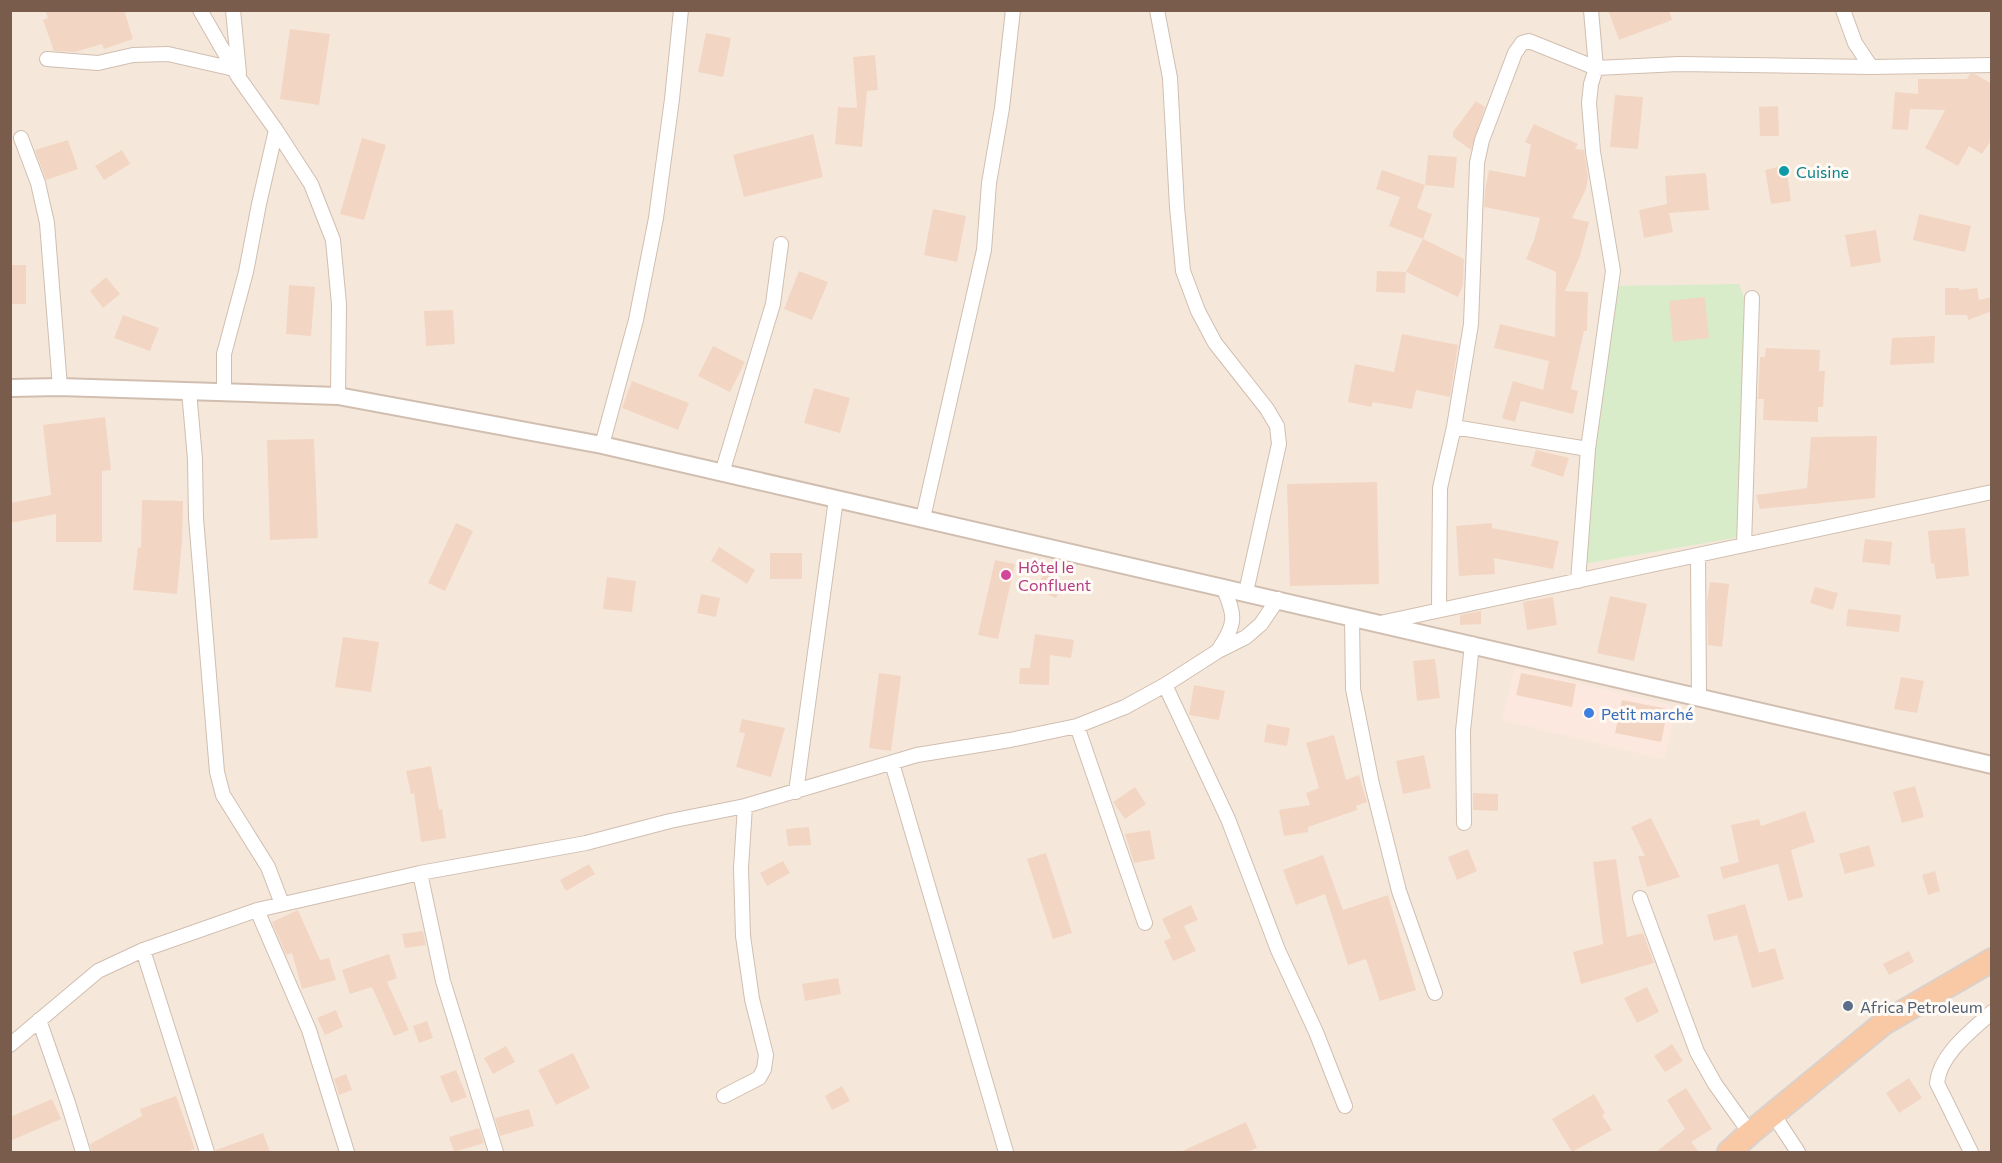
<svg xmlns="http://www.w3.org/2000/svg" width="2002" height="1163" viewBox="0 0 2002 1163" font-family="Commissioner,sans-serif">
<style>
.residential{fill:#f5e8da}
.commercial{fill:#fde8e0}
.green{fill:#d8ecc9}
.building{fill:#f3d5c3}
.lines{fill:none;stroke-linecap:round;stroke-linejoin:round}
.minor-casing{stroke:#d1beb0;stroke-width:16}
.tertiary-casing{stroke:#d1beb0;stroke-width:20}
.trunk-casing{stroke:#dad1cd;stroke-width:26}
.minor{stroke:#fff;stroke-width:14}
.tertiary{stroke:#fff;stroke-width:16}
.trunk{stroke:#f9c8a4;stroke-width:22}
.culture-dot{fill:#0f9aa8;stroke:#fffaf3;stroke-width:2}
.hotel-dot{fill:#d1479c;stroke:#fffaf3;stroke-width:2}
.shop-dot{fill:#3f7fe0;stroke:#fffaf3;stroke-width:2}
.service-dot{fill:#5c6f8a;stroke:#fffaf3;stroke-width:2}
.labels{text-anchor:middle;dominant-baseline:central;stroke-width:6;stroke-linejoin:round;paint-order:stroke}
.culture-label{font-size:16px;fill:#0d838f;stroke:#fffaf3;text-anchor:start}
.hotel-label{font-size:16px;fill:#b23c85;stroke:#fffaf3;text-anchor:start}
.shop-label{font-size:16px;fill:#366cbe;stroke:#fffaf3;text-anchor:start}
.service-label{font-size:16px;fill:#4e5e75;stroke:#fffaf3;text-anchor:start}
</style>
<rect width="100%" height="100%" fill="#fdf6ec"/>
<path class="residential" d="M11 11H1991V1152H11Z"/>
<path class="commercial" d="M1515 668 1677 707 1664 759 1502 720Z"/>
<path class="green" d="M1739 284 1754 325 1746 536 1583 564 1611 286Z"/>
<path class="building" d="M45 10H124L133 39 104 49 102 44 75 52 54 51 43 20 48 18Z
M1608 10H1669L1672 20 1619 40Z
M290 29 330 34 319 105 280 99Z
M706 33 731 38 723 77 698 72Z
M875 55 878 90 867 91 862 147 835 144 838 107 857 108 853 57Z
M1970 74H1975L1992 84V139L1982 154 1969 146 1958 166 1925 148 1945 110 1910 109 1908 130 1892 129 1895 92 1918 94V79H1967Z
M1615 95 1643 97 1638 149 1610 147Z
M1476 101 1485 107 1471 150 1453 137V132Z
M1778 106 1779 136H1760L1759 107Z
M1534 124 1578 144 1575 149 1584 150 1588 177 1586 189 1572 218 1589 222 1580 256 1565 291 1588 292 1587 331H1584L1571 389 1578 391 1573 414 1521 401 1515 422 1502 418 1513 381 1543 390 1549 361 1494 348 1500 324 1555 337 1556 272 1526 259 1534 240 1540 218 1484 207 1485 190 1489 170 1525 177 1531 145 1525 142Z
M813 134 823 177 744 197 733 155Z
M362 138 386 145 364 220 340 214Z
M68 140 78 169 46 180 35 150Z
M122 150 130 164 104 180 95 166Z
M1428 155 1457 157 1454 188 1425 185Z
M1786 165 1791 201 1771 204 1765 170Z
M1382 170 1425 185 1417 208 1432 214 1423 239 1389 226 1400 197 1376 189Z
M1706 173 1709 210 1669 213 1673 232 1644 238 1639 210 1667 204 1665 176Z
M933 209 966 216 957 262 924 255Z
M1919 214 1971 226 1965 252 1913 240Z
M1876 230 1881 262 1851 267 1845 235Z
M1423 239 1464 259 1463 285 1458 297 1406 272Z
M10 265H26V304H10Z
M799 271 828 282 812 320 784 309Z
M1377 271 1406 272 1405 293 1376 292Z
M106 277 120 294 103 308 90 291Z
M289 285 315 287 311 336 286 334Z
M1945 288H1959V290L1977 288 1979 300 1992 297V311L1968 320 1967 315H1945Z
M1705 297 1709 338 1673 342 1669 301Z
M453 310 455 344 426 346 424 311Z
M123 315 159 328 150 351 114 338Z
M1402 334 1458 345 1450 397 1416 390 1412 409 1373 402 1371 407 1348 402 1355 364 1394 372Z
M1935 336 1934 363 1890 365 1892 338Z
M713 346 745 362 730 392 698 376Z
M1766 348 1820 350 1819 371H1825L1823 407H1818V422L1763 420 1764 399H1758L1760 357H1765Z
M632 381 689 403 678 430 622 408Z
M814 388 850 398 840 433 804 423Z
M105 417 111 470 102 471V542H56V514L10 523V503L51 495 43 425Z
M1877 436 1875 498 1760 509 1756 495 1807 488 1811 437Z
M314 439 318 538 270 540 267 440Z
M1536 450 1569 458 1563 477 1531 466Z
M1377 482 1379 584 1290 586 1287 484Z
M142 500 183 501 182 542 177 594 133 590 138 547 141 548Z
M456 523 473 531 445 591 428 583Z
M1492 523V528L1559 541 1553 569 1494 558 1495 574 1459 576 1456 526Z
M1965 528 1969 576 1936 579 1934 563 1931 564 1928 531Z
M1865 539 1892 542 1890 565 1862 562Z
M719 547 755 570 747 584 711 561Z
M770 553H802V579H770Z
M995 560 1015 564 998 639 978 635Z
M1044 573 1064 581 1056 598 1037 590Z
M607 577 636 581 632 612 603 609Z
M1710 582 1729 584 1722 647 1708 645 1707 602Z
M1815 587 1838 593 1833 610 1810 603Z
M701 594 720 598 716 617 697 613Z
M1610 596 1647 604 1634 661 1597 653Z
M1553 597 1557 625 1527 630 1523 602Z
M1848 609 1901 615 1899 632 1846 626Z
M1481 611V624L1460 625V615Z
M1035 634 1074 640 1071 658 1050 655 1049 685 1019 684 1020 668H1030Z
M343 637 379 642 371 692 335 687Z
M1435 659 1440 698 1417 701 1413 661Z
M879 673 901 676 891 751 869 748Z
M1521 673 1576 684 1572 707 1516 695Z
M1901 677 1924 681 1917 713 1894 709Z
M1194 685 1225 691 1219 720 1189 715Z
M1622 700 1668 709 1661 742 1615 733Z
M742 719 785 728 771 777 736 767 745 733 739 732Z
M1267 724 1290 728 1287 746 1264 742Z
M1334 735 1346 780 1359 775 1367 802 1356 806 1357 810 1308 827V832L1284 836 1279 810 1310 805 1306 793 1319 788 1306 743Z
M1424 755 1431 788 1403 794 1396 761Z
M431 766 439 810 442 809 446 838 421 842 414 793 411 794 406 771Z
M1915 786 1924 817 1902 823 1893 792Z
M1135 787 1146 804 1125 819 1113 802Z
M1473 793 1498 794V811L1473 810Z
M1805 811 1815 842 1791 850 1803 897 1788 901 1778 864 1723 879 1720 867 1739 862 1731 825 1759 819 1761 826Z
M1651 818 1680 877 1647 887 1638 856H1645L1631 827Z
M809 827 811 845 788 846 786 829Z
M1150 830 1155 859 1134 863 1125 834Z
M1869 845 1875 866 1845 874 1839 854Z
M1468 849 1477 871 1457 880 1448 857Z
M1046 853 1072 933 1053 939 1027 859Z
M1323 855 1343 910 1388 895 1416 990 1380 1001 1366 959 1348 965 1325 894 1296 905 1283 870Z
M1616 859 1627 937 1643 933 1654 963 1581 984 1573 952 1603 944 1593 862Z
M783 861 790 873 767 886 760 873Z
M589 864 595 874 566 891 560 880Z
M1935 871 1940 891 1928 895 1922 875Z
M1745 904 1759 953 1775 948 1784 979 1752 988 1737 935 1714 941 1707 915Z
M1191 905 1198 920 1184 926 1196 951 1173 961 1164 941 1171 938 1162 919Z
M298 910 320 960 329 958 336 980 302 989 292 953 286 955 272 922Z
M423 931 426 945 405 948 402 934Z
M1909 951 1914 962 1889 975 1883 964Z
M389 954 397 978 387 982 409 1030 394 1036 372 987 350 994 342 970Z
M838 978 841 994 805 1001 802 984Z
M1647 987 1659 1012 1637 1023 1624 998Z
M336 1010 343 1027 325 1035 317 1018Z
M427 1021 433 1038 419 1043 413 1026Z
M1672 1044 1683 1061 1665 1072 1654 1056Z
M506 1046 515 1062 493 1074 484 1058Z
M573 1053 590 1088 556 1105 538 1070Z
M456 1070 467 1097 451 1103 440 1076Z
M346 1074 352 1090 339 1095 334 1079Z
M1909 1078 1922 1098 1899 1113 1886 1093Z
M842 1086 850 1101 832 1110 825 1096Z
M1686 1088 1712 1129 1691 1142 1699 1152H1656L1685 1129 1667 1100Z
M1594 1094 1605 1113 1602 1115 1612 1130 1572 1152 1552 1119Z
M176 1096 195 1149 185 1152H92L90 1144 142 1116 140 1109Z
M52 1099 61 1119 10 1141V1117Z
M529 1109 534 1126 500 1136 495 1118Z
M1246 1122 1257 1148 1247 1152H1180Z
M479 1128 484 1143 454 1152 449 1137Z
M263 1133 270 1152H216V1150Z"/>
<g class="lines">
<defs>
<path id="minor" d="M200 10 239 78 276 130 311 184 333 240 339 304 338 396
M233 10 239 73
M1157 10 1170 78 1177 207 1183 271 1198 311 1215 343 1267 409 1277 426 1279 444 1246 592
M1843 10 1855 43 1871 67
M47 59 98 63 133 55 168 54 234 69
M21 138 38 183 47 223 60 387
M189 391 195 459 196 518 217 772 223 795 268 867 282 904
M224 392V354L246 272 259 204 276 130
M1454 427 1588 449
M602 445 636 320 656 218 672 99 681 10
M722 473 773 304 781 244
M923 518 984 250 989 183 1002 108 1013 10
M1744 545 1752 298
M1698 555 1699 697
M1578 581 1588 449 1613 271 1593 152 1589 103 1591 84 1596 68 1679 64 1871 67 1992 65
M1439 610 1440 488 1454 427 1471 324 1477 163 1482 140 1515 53 1522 43 1529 41 1596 68 1591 10
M1352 617 1353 689 1372 784 1399 891 1435 993
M1380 623 1992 492
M1219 649C1237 623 1235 615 1223 587
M1165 685 1228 819 1278 950 1316 1032 1345 1106
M1077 726 1145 923
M892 763 1006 1152
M796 792 836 499
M1464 823 1463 731 1472 644
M420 873 443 981 496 1152
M1640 898 1697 1052 1715 1084 1750 1133
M257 910 309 1030 347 1152
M143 950 207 1152
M39 1020 68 1103 83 1152
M10 1045 98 971 143 950 257 910 420 873 586 843 670 821 745 806 917 755 1010 740 1077 726 1125 707 1165 685 1218 651 1246 637 1261 624 1278 599
M724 1096 759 1078 764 1069 766 1055 752 999 743 936 741 868 745 806
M1773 1114 1798 1152
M1971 1152 1937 1083C1940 1054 1971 1031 1992 1012"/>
<path id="tertiary" d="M10 388 60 387 338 396 602 445 1992 765"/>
<path id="trunk" d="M1729 1152 1750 1133 1884 1023 1992 960"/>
</defs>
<use href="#minor" class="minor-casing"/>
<use href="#tertiary" class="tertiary-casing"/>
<use href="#trunk" class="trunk-casing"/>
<use href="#minor" class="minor"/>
<use href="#tertiary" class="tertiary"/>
<use href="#trunk" class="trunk"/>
</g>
<circle class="culture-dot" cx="1784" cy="171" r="6"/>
<circle class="hotel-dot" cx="1006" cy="575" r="6"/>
<circle class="shop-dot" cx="1589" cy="713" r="6"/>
<circle class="service-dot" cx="1848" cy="1006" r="6"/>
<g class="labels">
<g class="culture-label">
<text x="1796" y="171">Cuisine</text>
</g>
<g class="hotel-label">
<text x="1018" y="566">Hôtel le<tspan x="1018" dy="18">Confluent</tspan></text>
</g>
<g class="shop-label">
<text x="1601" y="713">Petit marché</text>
</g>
<g class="service-label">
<text x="1860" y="1006">Africa Petroleum</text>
</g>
</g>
<rect width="2002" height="1163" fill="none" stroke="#7a5c4d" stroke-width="24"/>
</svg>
